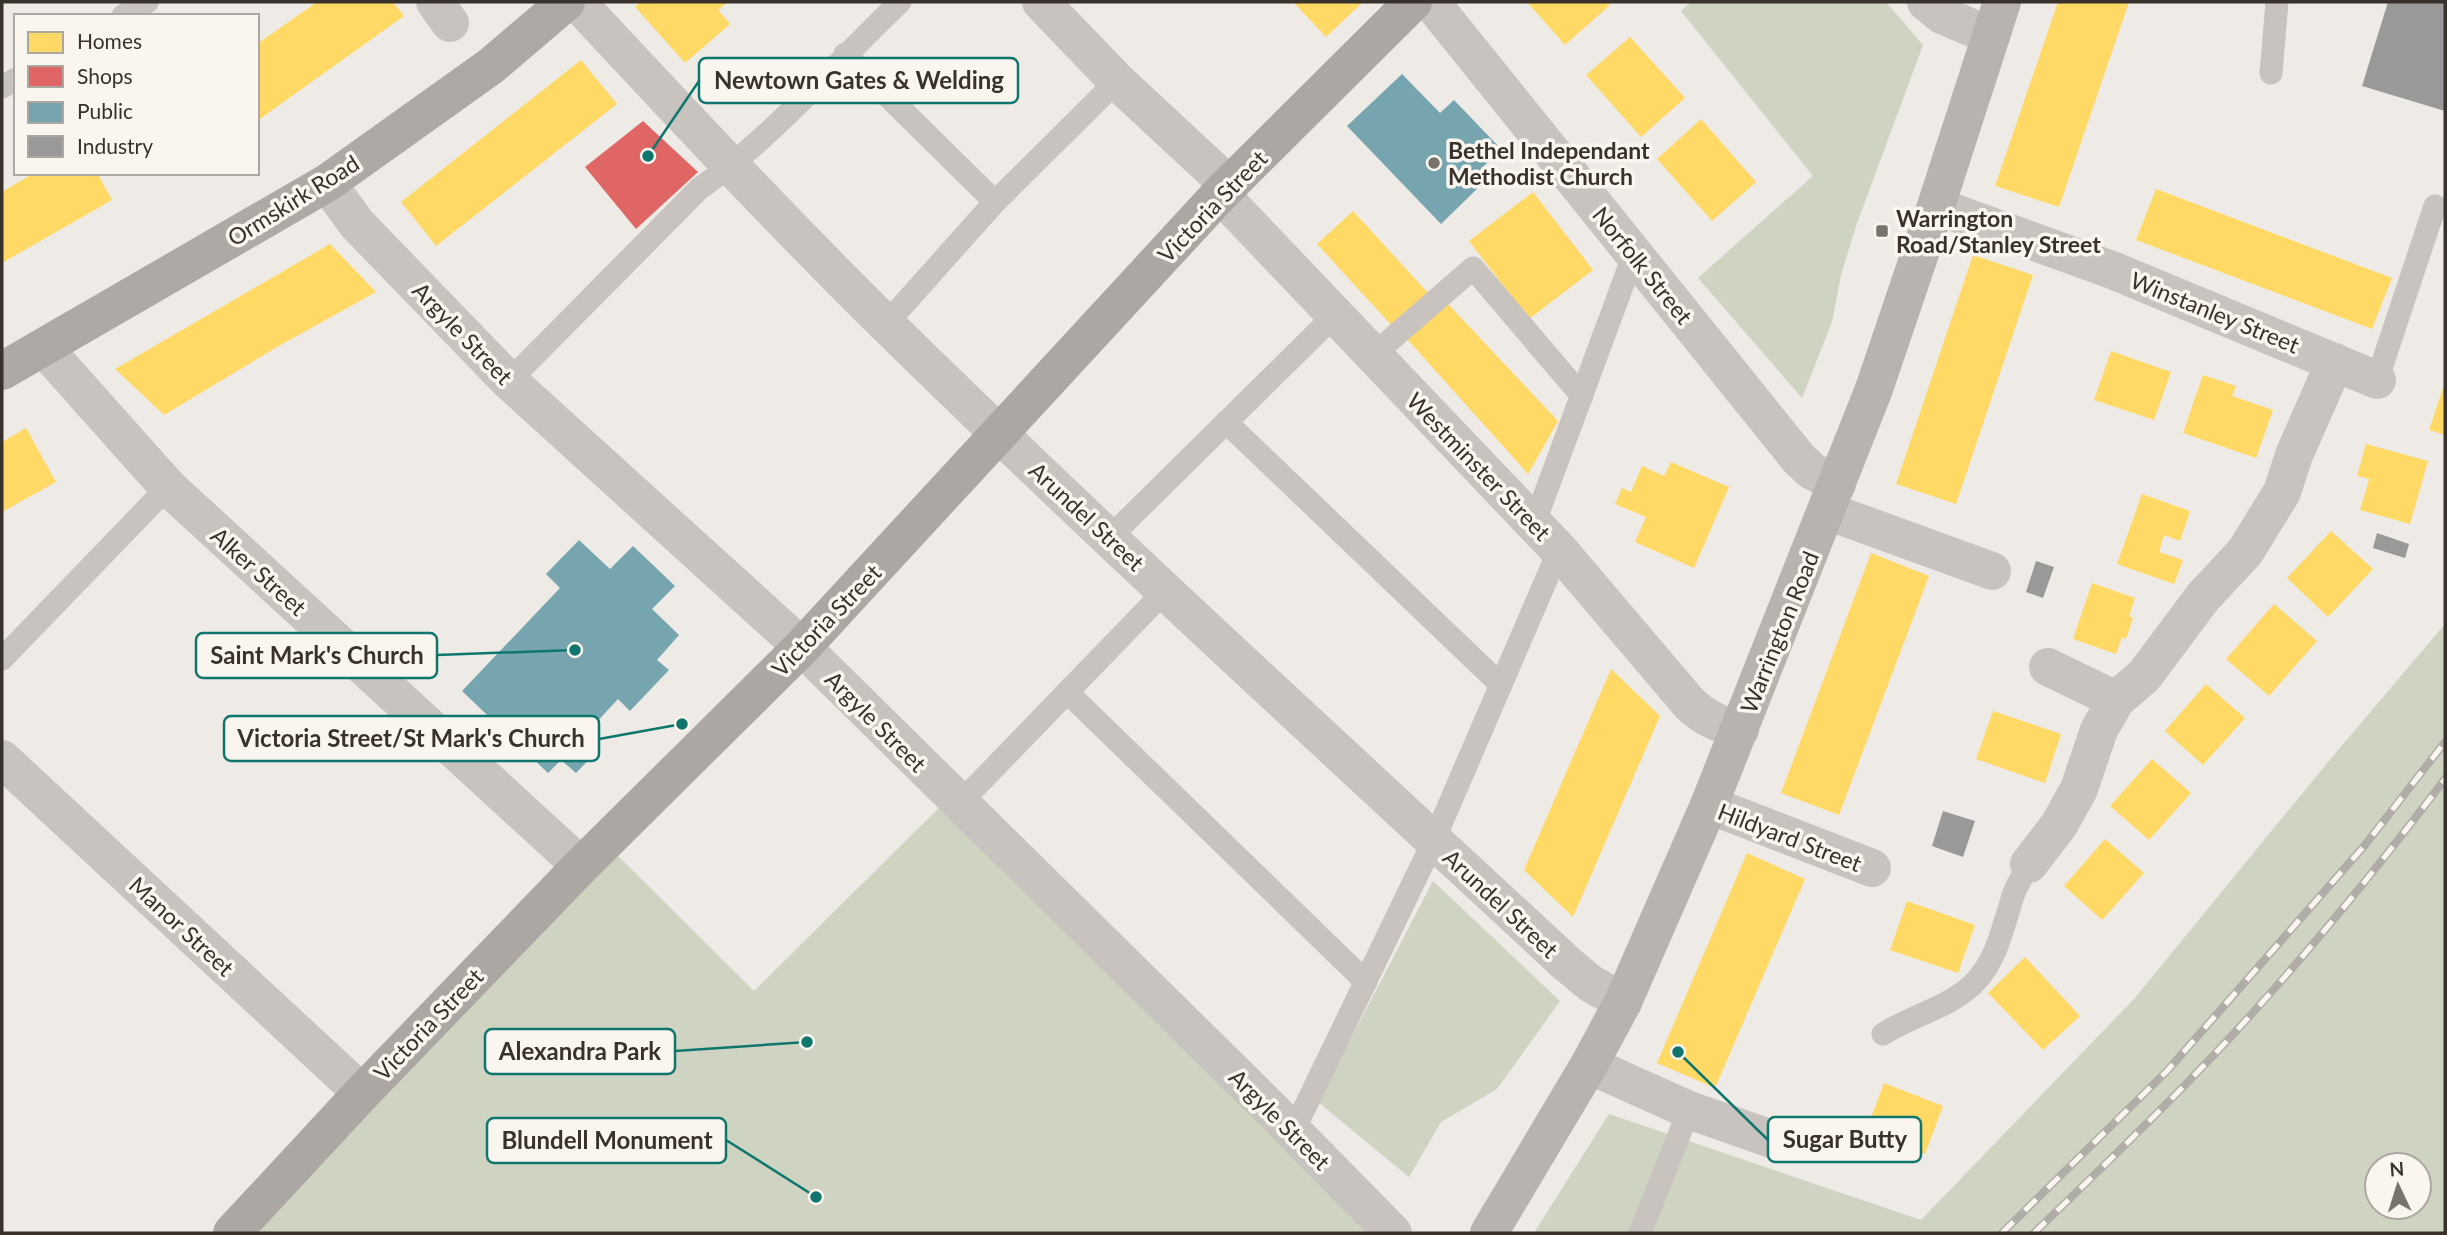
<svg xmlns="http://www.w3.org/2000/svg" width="2447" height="1235" viewBox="0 0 2447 1235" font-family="Lato,sans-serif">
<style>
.green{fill:#cfd3c1;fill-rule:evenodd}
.homes{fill:#ffd966}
.shops{fill:#e06666}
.public{fill:#76a5af}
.industry{fill:#999}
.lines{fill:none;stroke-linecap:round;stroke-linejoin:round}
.lane{stroke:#c8c3be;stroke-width:23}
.street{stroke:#c8c3be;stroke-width:38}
.secondary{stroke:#b8b3af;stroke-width:38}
.primary{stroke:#ada7a3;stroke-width:38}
.highway{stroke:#ada9a5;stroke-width:38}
.rail-casing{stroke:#b0aca8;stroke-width:8}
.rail{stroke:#faf5ef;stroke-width:5;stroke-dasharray:16;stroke-linecap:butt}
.poi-dot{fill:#78726d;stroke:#faf5ef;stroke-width:2.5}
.labels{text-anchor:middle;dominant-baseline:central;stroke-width:7;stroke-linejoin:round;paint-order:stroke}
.poi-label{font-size:23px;font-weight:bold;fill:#39312c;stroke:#faf5ef;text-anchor:start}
.street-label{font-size:23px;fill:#39312c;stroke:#faf5ef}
.leader{fill:none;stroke:#0f766e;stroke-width:2.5}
.callout-dot{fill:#0f766e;stroke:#faf5ef;stroke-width:2.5}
.callout{fill:#faf5ef;stroke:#0f766e;stroke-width:2.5}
.callout-label{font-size:24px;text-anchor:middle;font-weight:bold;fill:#39312c}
</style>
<rect width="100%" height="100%" fill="#eeeae6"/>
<path class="green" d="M1691 2H1886L1923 45 1856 226 1841 275 1832 322 1802 398 1698 278 1813 176 1681 11Z
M2445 624V1233H1534L1609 1114 1921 1220 2134 999 2328 762ZM2377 1165H2419V1207H2377Z
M952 795 1383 1233H232L605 843 754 991Z
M1433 881 1560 1001 1497 1089 1441 1122 1409 1177 1318 1102Z"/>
<path class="homes" d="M317 2H393L404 16 257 121V44Z
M640 2H728L718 10 730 24 685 63 635 7Z
M1293 2H1363L1326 37Z
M1527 2H1607L1610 5 1565 45Z
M2058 2H2129L2059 207 1995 186Z
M1630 37 1685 98 1641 137 1586 75Z
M581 60 617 104 436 246 401 202Z
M1701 119 1756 182 1712 221 1657 159Z
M34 173H97L112 200 2 263V192Z
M2156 189 2392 278 2372 329 2136 240Z
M1533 192 1593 270 1529 319 1469 241Z
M1353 211 1428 293 1392 326 1317 244Z
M330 244 376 292 277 347 164 415 115 369Z
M1973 255 2033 275 1956 504 1896 484Z
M1447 303 1558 421 1528 474 1407 339Z
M2111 351 2171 372 2154 420 2094 400Z
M2203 375 2236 386 2232 396 2273 410 2256 458 2183 433Z
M2445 382V435L2429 430Z
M26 428 56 482 2 512V442Z
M2366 444 2428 461 2410 524 2360 510 2369 479 2357 476Z
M1671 462 1729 487 1694 568 1635 542 1646 517 1615 504 1622 488 1631 492 1642 466 1664 476Z
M2142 494 2190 511 2180 541 2164 535 2159 552 2183 560 2174 584 2117 564Z
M2331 531 2373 569 2328 617 2287 578Z
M1871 553 1929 576 1839 815 1781 793Z
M2092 583 2135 598 2129 616 2133 618 2126 639 2122 637 2116 654 2073 639Z
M2274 604 2317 641 2269 696 2226 659Z
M1611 669 1660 716 1573 917 1524 870Z
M2206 684 2245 718 2203 765 2165 731Z
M1993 711 2061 734 2045 783 1976 759Z
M2152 759 2191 793 2149 840 2110 806Z
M2105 839 2144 873 2102 920 2064 886Z
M1747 853 1805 879 1715 1088 1657 1063Z
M1907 901 1975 925 1958 973 1890 950Z
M2025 957 2080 1016 2043 1050 1988 993Z
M1884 1083 1943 1106 1925 1154 1866 1131Z"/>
<path class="shops" d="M643 121 698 172 636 229 585 167Z"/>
<path class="public" d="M1402 74 1440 113 1454 100 1501 149 1472 178 1480 186 1441 224 1347 126Z
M579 540 610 569 633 546 675 586 652 609 679 635 657 660 669 670 630 711 618 699 582 738 597 751 576 773 561 760 548 773 462 691 560 588 546 574Z"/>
<path class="industry" d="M2388 2H2445V111L2362 86Z
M2377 533 2409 544 2405 558 2373 548Z
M2036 561 2054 567 2043 598 2026 592Z
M1943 811 1975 821 1963 857 1932 846Z"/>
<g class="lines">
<path class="lane" d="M123 16 147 2
M845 54 995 202
M2271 73 2277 2
M2 87 16 79
M886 324 995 202 1117 81
M1373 355 1473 268 1582 396
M2377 380 2435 206
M509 381 699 189C774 136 834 65 900 2
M1226 422 1501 685
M1534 524 1634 254
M1110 537 1335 315
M2 659 168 487
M1067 692 1366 982
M960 803 1166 590
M1883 1034C1912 1015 1952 1007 1976 981 1998 958 2004 922 2014 893 2018 883 2024 874 2029 864
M1293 1132 1434 840 1559 550
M1640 1233 1689 1110"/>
<path class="street" d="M435 2 450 23
M577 2C679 111 782 222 889 327 1110 544 1339 752 1566 963L1590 983 1623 1002
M1041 2 1117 81 1230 186
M1431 2 1799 459 1812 471 1837 484
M1926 2 1942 15 1991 36
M327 183 357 224 509 381 802 647 1274 1112 1393 1233
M1220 194 1559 550 1689 703C1704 718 1719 724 1740 730
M1936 206 2112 270 2377 380
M44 348 168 487 581 866
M1827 511 1992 571
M2116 700 2144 676 2203 597 2245 552 2282 492 2294 455 2335 362
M2 759 362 1093
M1709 805 1872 868
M2029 864 2059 825 2079 789 2099 730 2116 700 2048 667
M1589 1065 1689 1110 1783 1143"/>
<path class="secondary" d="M1489 1233 1589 1065 1623 1002 1709 805 1874 389 1936 206 2002 2"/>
<path class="primary" d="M232 1233 362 1093 581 866 802 647 1220 194 1413 2"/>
<path class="highway" d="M2 371 327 183 491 66 566 2"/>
<defs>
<path id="rail" d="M2002 1233 2167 1071 2365 845 2445 742
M2034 1233C2084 1185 2134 1137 2183 1087 2277 991 2364 886 2445 779"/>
</defs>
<use href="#rail" class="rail-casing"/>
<use href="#rail" class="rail"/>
</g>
<g class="poi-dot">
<circle cx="1434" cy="163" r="7"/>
<rect x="1875" y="224" width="14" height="14" rx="3.5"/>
</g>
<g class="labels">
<g class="poi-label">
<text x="1448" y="150">Bethel Independant<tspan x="1448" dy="26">Methodist Church</tspan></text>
<text x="1896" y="218">Warrington<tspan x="1896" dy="26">Road/Stanley Street</tspan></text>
</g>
<g class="street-label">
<text transform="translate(293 200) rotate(-32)">Ormskirk Road</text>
<text transform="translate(1212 206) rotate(-46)">Victoria Street</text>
<text transform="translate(1643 265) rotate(51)">Norfolk Street</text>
<text transform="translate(2215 312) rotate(22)">Winstanley Street</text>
<text transform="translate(463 333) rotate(46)">Argyle Street</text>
<text transform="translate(1479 466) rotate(46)">Westminster Street</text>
<text transform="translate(1087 516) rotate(43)">Arundel Street</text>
<text transform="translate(259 571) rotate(42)">Alker Street</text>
<text transform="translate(826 620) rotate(-46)">Victoria Street</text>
<text transform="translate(1779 632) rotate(-68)">Warrington Road</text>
<text transform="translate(876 721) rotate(45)">Argyle Street</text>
<text transform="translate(1790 837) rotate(21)">Hildyard Street</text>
<text transform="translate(1501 903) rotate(43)">Arundel Street</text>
<text transform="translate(182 926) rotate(43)">Manor Street</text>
<text transform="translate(428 1024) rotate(-46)">Victoria Street</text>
<text transform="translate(1280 1119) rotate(45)">Argyle Street</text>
</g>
</g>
<path class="leader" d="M648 156L699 81M575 650L437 655M682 724L599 739M807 1042L675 1051M1678 1052L1768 1140M816 1197L726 1140"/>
<g class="callout-dot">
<circle cx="648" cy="156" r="7"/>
<circle cx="575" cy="650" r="7"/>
<circle cx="682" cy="724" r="7"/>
<circle cx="807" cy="1042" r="7"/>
<circle cx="1678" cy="1052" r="7"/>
<circle cx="816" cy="1197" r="7"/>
</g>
<g class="callout">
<rect x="699" y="58" width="319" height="45" rx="7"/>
<rect x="196" y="633" width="241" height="45" rx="7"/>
<rect x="224" y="716" width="375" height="45" rx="7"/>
<rect x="485" y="1029" width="190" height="45" rx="7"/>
<rect x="1768" y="1117" width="153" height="45" rx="7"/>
<rect x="487" y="1118" width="239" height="45" rx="7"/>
</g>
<g class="callout-label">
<text x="859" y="89">Newtown Gates &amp; Welding</text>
<text x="317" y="664">Saint Mark's Church</text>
<text x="411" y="747">Victoria Street/St Mark's Church</text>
<text x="580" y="1060">Alexandra Park</text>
<text x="1845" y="1148">Sugar Butty</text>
<text x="607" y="1149">Blundell Monument</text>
</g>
<rect width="2447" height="1235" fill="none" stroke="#39312c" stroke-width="7"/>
<rect x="14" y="14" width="245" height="161" fill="#faf5ef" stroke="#ada7a1" stroke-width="2"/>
<rect x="28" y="32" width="35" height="21" fill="#ffd966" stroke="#ada7a1" stroke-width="2"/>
<text x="77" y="49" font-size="21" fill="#39312c">Homes</text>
<rect x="28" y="66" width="35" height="21" fill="#e06666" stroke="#ada7a1" stroke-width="2"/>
<text x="77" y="84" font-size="21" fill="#39312c">Shops</text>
<rect x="28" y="102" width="35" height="21" fill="#76a5af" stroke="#ada7a1" stroke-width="2"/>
<text x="77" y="119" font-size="21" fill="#39312c">Public</text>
<rect x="28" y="136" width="35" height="21" fill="#999999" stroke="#ada7a1" stroke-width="2"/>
<text x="77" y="154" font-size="21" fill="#39312c">Industry</text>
<g transform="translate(2398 1186) rotate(356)"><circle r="33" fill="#faf5ef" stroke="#ada7a1" stroke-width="2"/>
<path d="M0-5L12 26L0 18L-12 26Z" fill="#78726d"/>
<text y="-10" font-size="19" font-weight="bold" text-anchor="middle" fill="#39312c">N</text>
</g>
</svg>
